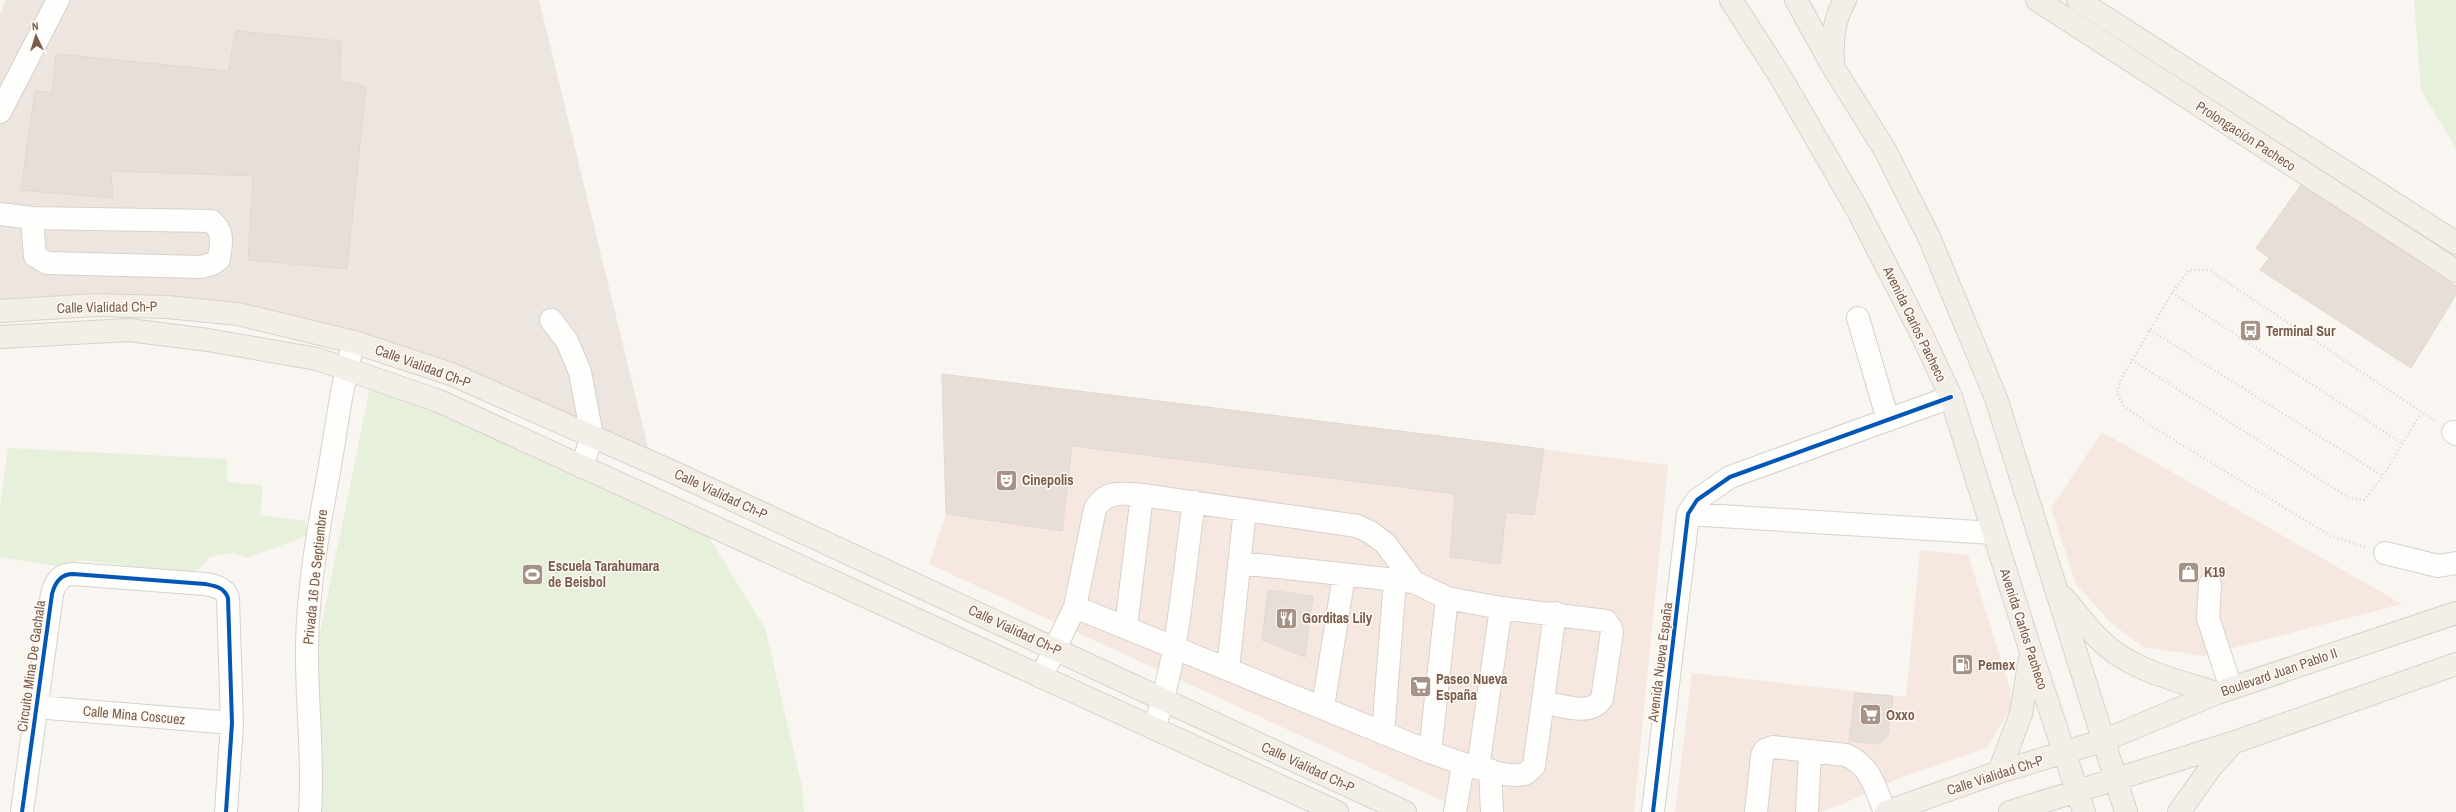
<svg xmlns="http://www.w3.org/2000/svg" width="2456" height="812" viewBox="0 0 2456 812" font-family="'Archivo Narrow',sans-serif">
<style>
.commercial{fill:#f6e8e1}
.industrial{fill:#ede5e0}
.green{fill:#e7f0db}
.building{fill:#e6ded7;stroke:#e2d8d2}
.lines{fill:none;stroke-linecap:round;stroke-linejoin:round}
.minor-casing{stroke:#d7d1cb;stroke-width:24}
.major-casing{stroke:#dad1cc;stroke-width:24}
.path{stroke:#dcd5d0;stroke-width:2.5;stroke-dasharray:1 3;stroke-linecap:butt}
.minor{stroke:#fefefd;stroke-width:22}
.major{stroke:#f3eee8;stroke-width:22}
.cycleway-casing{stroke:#fffaf3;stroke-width:6}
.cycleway{stroke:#0057b8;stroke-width:4}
.labels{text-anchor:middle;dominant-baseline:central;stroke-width:3;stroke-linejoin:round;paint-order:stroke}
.street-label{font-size:14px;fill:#7a5c4d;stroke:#fffaf3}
.poi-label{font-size:14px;font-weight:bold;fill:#7a5c4d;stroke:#fffaf3;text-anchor:start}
</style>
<rect width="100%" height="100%" fill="#f9f5f0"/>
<path class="commercial" d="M942 374 1668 465 1634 812H1471L1462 810 929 564 946 514Z
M2102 432 2402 604 2203 656 2143 647 2112 624 2076 584 2051 508Z
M1920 550 1968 555 2010 688 2011 708 1987 748 1899 778 1845 803 1820 812H1675L1692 673 1906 697Z"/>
<path class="industrial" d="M6 0H539L651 460 325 325 0 307V14Z"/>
<path class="green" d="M2414 0H2456V148L2421 90Z
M372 378 698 520 765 628 802 787 804 812H312V672Z
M8 448 227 459V482L263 485 260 515 306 521V536L247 558 232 553 210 557 198 570 187 574 82 560 61 567 0 557V507Z"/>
<path class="building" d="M236 31 341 41 340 80 366 87 347 269 248 260 253 176 111 171 113 198 21 190 35 91 52 93 56 54 228 71Z
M2301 185 2456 286V295L2411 368 2260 270 2269 258 2256 248Z
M942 374 1544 449 1534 515 1506 512 1500 564 1450 557 1455 494 1072 446 1062 531 946 514Z
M1268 590 1313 596 1305 657 1262 640Z
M1855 693 1893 696 1888 735 1878 744 1849 741Z"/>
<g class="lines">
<defs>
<path id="minor" d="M0 112 58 0
M0 214 32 218 211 221C225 232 221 244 219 259L212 264 200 267 47 263 35 256 32 218
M1858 318 1888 420
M551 320 567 341 580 372 592 436 582 467
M2453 432 2456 434
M1688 514 1993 533
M2385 553 2438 566 2456 563
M1240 563 1414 582
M2210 584 2208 618 2231 688
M1075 607 1095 509C1106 490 1123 493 1142 495L1357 526 1370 532 1385 543 1414 582 1447 598 1501 608 1606 621 1611 628 1612 632 1602 699C1590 717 1562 705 1543 702
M1126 627 1142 495
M1228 669 1245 510
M1041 677 1075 607 1430 752C1449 759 1506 780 1524 774 1529 772 1531 769 1534 766L1555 613
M36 707 232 723
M1323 707 1344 575
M1154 728C1179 656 1183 577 1194 502
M1383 733 1395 581
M1430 752 1447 598
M1478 768 1501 608
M1490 770 1492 812
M22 812 52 594C55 582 61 574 73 574L205 584C215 586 224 587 228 598L232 723 226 812
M310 812C314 756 306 701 307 646 308 586 319 525 330 466 337 424 342 382 354 342
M1455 812 1463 765
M1653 812 1688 514 1697 500 1730 477 1951 397
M1756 812 1762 756 1765 750 1773 747 1846 755C1871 766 1875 788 1885 812
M1807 812 1810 752"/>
<path id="major" d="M1731 0 1780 76 1857 209 1922 335 1951 397 2031 652 2084 812
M1796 0 1833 67 1885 150 1929 237 1996 398 2126 812
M2037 0 2456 271
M2078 0 2456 243
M1833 64C1832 41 1833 21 1845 0
M0 311 95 305 167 307 238 314 354 342 451 374 673 472 1405 812
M0 337 129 330 208 340 317 359 439 401 1337 812
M2064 598C2075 611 2086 626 2098 638 2128 670 2176 680 2217 693
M1999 772 2021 714 2030 658
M1886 812 1999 772 2105 740 2217 693 2456 613
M2010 812 2232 743 2456 664
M2179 812 2211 767 2232 744"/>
</defs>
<use href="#minor" class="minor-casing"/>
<use href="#major" class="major-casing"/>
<path class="path" d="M2172 293 2403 444
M2150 330 2383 476 2421 413
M2132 360 2349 498 2364 500 2383 476
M2365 547 2331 536 2156 429 2124 406 2117 394 2121 379 2172 293 2189 270H2209L2435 421"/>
<use href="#minor" class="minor"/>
<use href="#major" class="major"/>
<defs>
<path id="cycleway" d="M22 812 52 594C55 582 61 574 73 574L205 584C215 586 224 587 228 598L232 723 226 812
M1653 812 1688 514 1697 500 1730 477 1951 397"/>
</defs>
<use href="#cycleway" class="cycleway-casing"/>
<use href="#cycleway" class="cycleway"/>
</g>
<defs>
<symbol id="bus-square" viewBox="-11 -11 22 22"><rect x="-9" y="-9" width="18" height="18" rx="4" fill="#a69286" stroke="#fffaf3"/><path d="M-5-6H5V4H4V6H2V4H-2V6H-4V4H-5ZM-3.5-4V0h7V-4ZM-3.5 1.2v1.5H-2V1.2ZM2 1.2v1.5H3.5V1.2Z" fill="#fff"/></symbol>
<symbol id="theatre-square" viewBox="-11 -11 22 22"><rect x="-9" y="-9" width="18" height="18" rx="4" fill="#a69286" stroke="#fffaf3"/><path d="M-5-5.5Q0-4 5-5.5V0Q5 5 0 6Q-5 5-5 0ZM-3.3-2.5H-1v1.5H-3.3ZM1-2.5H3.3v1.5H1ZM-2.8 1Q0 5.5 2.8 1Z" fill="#fff"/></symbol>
<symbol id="shop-square" viewBox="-11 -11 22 22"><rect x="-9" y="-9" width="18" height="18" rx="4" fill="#a69286" stroke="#fffaf3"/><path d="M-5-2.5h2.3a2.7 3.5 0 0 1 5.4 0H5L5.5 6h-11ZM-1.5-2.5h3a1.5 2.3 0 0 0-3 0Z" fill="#fff"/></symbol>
<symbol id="stadium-square" viewBox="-11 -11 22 22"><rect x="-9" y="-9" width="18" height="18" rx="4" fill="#a69286" stroke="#fffaf3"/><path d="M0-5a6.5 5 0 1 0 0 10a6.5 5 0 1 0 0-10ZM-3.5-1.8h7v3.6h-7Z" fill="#fff"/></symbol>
<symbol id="restaurant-square" viewBox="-11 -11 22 22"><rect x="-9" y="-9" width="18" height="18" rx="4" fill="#a69286" stroke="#fffaf3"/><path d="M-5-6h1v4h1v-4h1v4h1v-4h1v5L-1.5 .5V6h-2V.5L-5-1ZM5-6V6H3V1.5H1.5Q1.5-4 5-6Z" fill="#fff"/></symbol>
<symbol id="fuel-square" viewBox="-11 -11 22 22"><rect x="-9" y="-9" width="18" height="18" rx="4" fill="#a69286" stroke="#fffaf3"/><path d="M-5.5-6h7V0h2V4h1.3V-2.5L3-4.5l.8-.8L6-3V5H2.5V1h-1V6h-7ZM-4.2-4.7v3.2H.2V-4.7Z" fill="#fff"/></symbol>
<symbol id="supermarket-square" viewBox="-11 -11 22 22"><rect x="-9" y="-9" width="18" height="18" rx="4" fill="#a69286" stroke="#fffaf3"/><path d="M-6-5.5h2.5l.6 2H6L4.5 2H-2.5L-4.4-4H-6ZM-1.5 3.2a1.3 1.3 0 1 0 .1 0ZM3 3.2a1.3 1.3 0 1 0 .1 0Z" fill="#fff"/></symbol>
</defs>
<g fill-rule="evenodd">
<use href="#bus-square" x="2238" y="318" width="25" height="25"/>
<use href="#theatre-square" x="994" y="468" width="25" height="25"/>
<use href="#shop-square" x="2176" y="560" width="25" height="25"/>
<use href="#stadium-square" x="520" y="562" width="25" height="25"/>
<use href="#restaurant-square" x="1274" y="606" width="25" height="25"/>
<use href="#fuel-square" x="1950" y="652" width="25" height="25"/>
<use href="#supermarket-square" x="1408" y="674" width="25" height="25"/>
<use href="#supermarket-square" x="1858" y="702" width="25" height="25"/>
</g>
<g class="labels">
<g class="street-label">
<text transform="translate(2246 136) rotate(33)">Prolongación Pacheco</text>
<text transform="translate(107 307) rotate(-1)">Calle Vialidad Ch-P</text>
<text transform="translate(1915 324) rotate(64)">Avenida Carlos Pacheco</text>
<text transform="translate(423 366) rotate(20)">Calle Vialidad Ch-P</text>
<text transform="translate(721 494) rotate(25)">Calle Vialidad Ch-P</text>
<text transform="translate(315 577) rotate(-84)">Privada 16 De Septiembre</text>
<text transform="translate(2024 629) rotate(72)">Avenida Carlos Pacheco</text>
<text transform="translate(1015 630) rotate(25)">Calle Vialidad Ch-P</text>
<text transform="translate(1660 662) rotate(-83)">Avenida Nueva España</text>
<text transform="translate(31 666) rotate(-82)">Circuito Mina De Gachala</text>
<text transform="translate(2279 672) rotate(-19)">Boulevard Juan Pablo II</text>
<text transform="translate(134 715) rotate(5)">Calle Mina Coscuez</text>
<text transform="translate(1308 767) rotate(25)">Calle Vialidad Ch-P</text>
<text transform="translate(1995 775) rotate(-18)">Calle Vialidad Ch-P</text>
</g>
<g class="poi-label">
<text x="2266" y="331">Terminal Sur</text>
<text x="1022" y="480">Cinepolis</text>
<text x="548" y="566">Escuela Tarahumara<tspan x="548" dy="16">de Beisbol</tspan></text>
<text x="2204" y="572">K19</text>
<text x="1302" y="618">Gorditas Lily</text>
<text x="1978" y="665">Pemex</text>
<text x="1436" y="679">Paseo Nueva<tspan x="1436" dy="16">España</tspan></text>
<text x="1886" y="715">Oxxo</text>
</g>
</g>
<g transform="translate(36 36) rotate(356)" stroke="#fffaf3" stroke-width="3" paint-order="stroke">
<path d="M0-3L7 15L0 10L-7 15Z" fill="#7a5c4d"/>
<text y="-6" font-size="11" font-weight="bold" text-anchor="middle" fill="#7a5c4d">N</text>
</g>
</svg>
